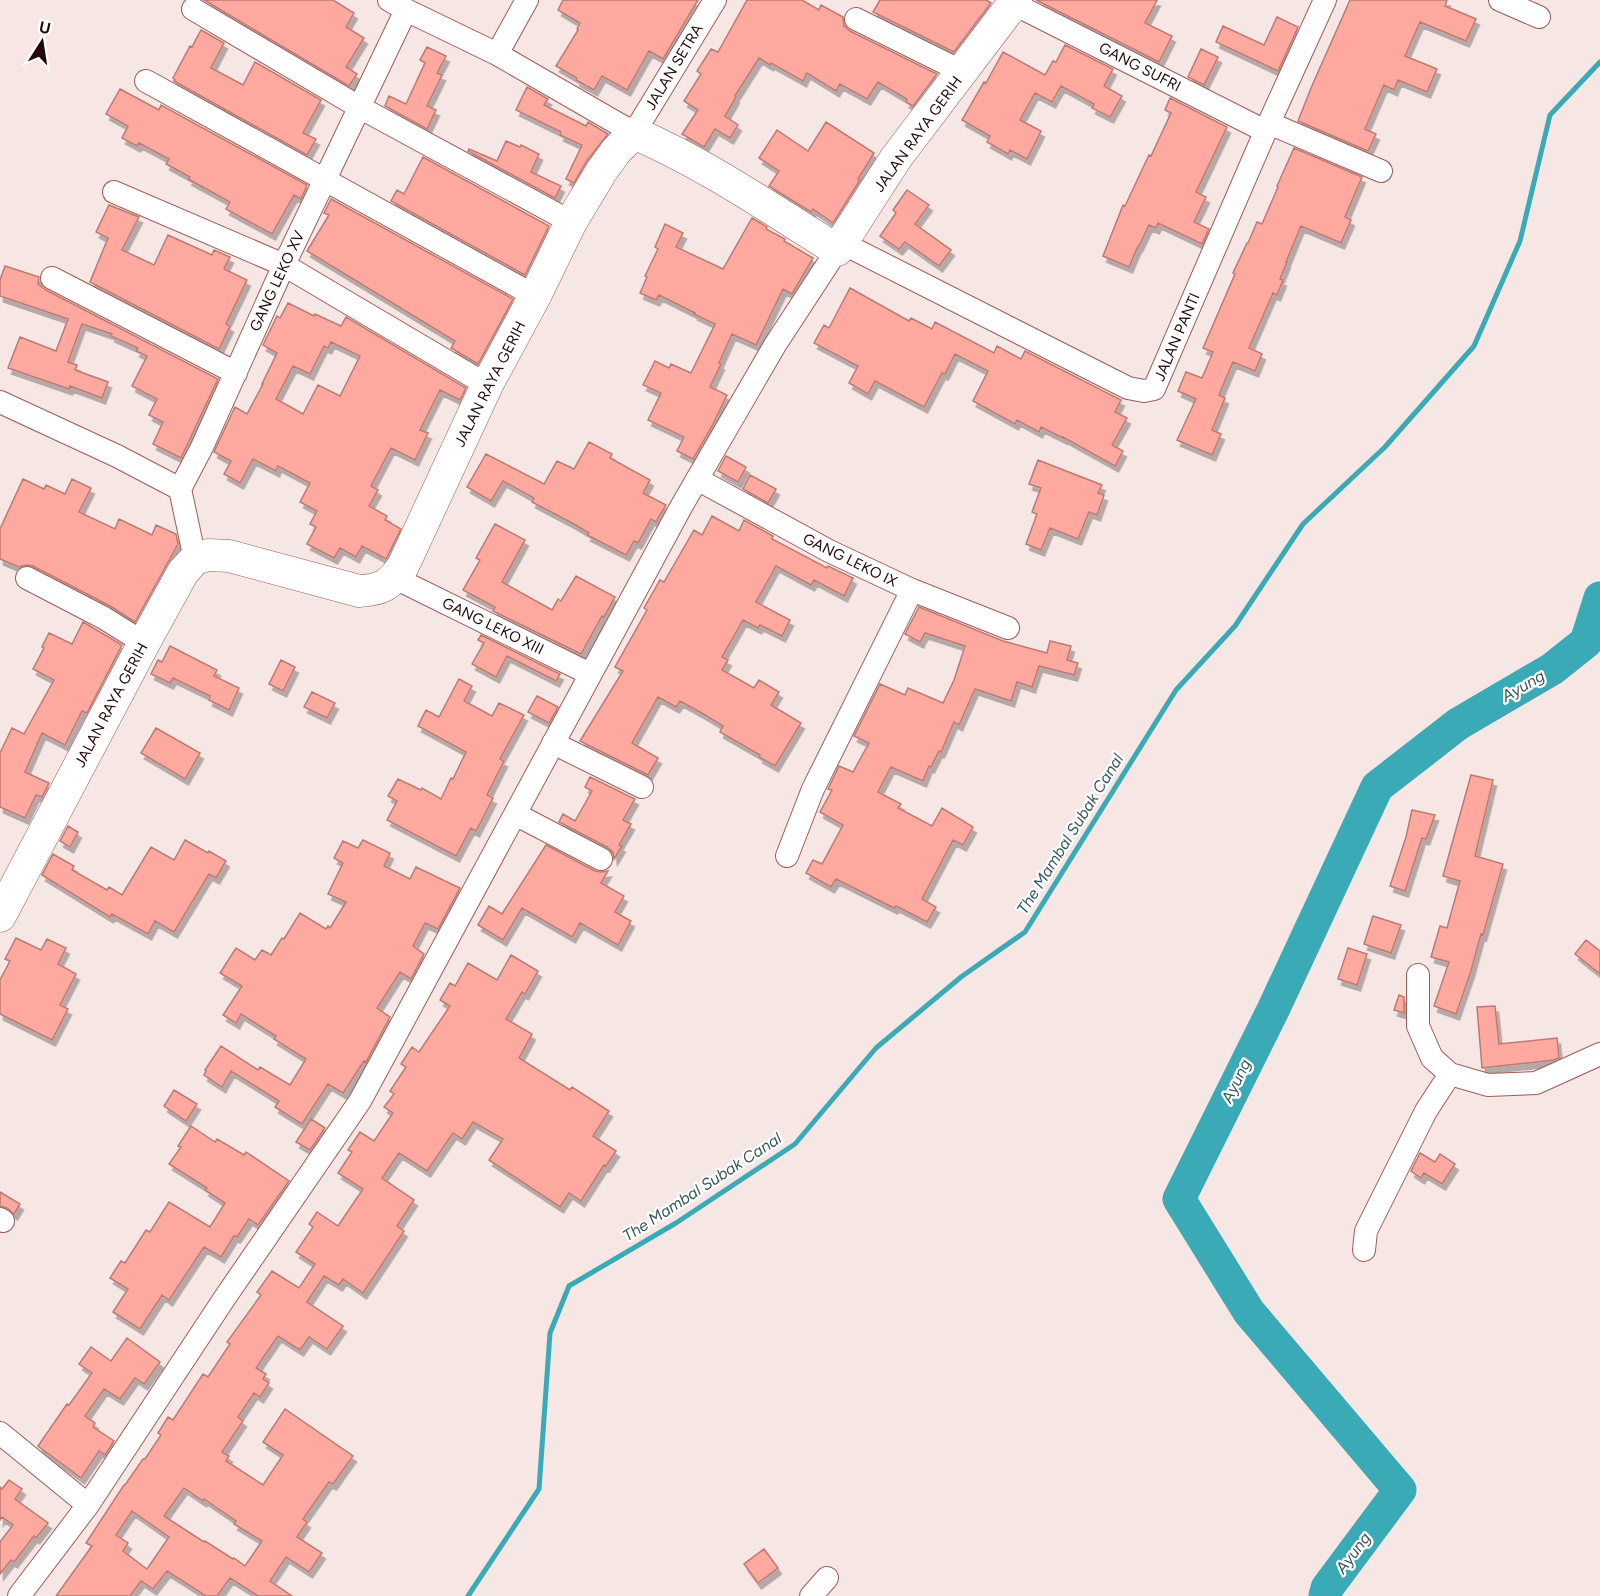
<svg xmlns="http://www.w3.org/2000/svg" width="1600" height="1596" viewBox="0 0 1600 1596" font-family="Figtree,sans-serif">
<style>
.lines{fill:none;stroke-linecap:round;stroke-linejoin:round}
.stream{stroke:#3aaab7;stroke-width:5}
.river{stroke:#3aaab7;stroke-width:33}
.building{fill:#fda9a0;stroke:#be7972;stroke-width:1.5;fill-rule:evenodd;filter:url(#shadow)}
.street-casing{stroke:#9f5c56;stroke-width:24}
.secondary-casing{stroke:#9f5c56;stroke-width:33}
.street{stroke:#fff;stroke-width:22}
.secondary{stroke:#fff;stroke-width:32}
.labels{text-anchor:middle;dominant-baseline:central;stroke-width:4.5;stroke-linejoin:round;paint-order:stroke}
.street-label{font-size:15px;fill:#220907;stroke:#fff}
.water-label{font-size:16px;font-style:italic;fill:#36575c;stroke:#fff}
</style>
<defs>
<filter id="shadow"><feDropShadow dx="3.5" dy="6" stdDeviation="0" flood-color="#0004"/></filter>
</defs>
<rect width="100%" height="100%" fill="#f6e6e4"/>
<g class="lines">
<path class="stream" d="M468 1596 539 1489 550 1333 569 1286 676 1223 795 1144 876 1048 961 977 1025 932 1176 690 1235 626 1303 524 1385 447 1474 346 1520 241 1550 115 1600 62"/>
<path class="river" d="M1325 1596 1327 1588 1400 1490 1249 1312 1179 1199 1273 1010 1377 787 1458 724 1552 669 1586 642 1600 598"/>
</g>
<path class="building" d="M204 0H333L354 13 346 27 364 38 346 67 357 74 349 86Z
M563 0H698L663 59 649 51 627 90 602 76 594 90 576 80 577 78 556 66 578 30 577 29 580 23 558 10Z
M747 0H802L819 10 821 5 843 17 844 26 850 31 937 74 913 106 906 102 907 99 878 82 867 99 840 84 836 91 807 73 803 81 771 63 770 65 759 58 735 96 736 97 725 116 738 125 730 138 715 129 704 147 682 134 698 110 684 101 701 74 697 71 711 49 718 52Z
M880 0H986L991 3 954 52 873 12Z
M1036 0H1157L1145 23 1172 36 1159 62Z
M1350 0H1447L1445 6 1476 19 1466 41 1420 22 1405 56 1437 69 1427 92 1398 80 1394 90 1384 85 1365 129 1376 134 1368 151 1298 121 1311 88Z
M1277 17 1298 27 1278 71 1216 42 1223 26 1264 45Z
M201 30 224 43 211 68 243 85 255 62 321 100 303 133 316 139 307 155 174 81 175 80 173 78 190 46 192 47Z
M1065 45 1113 69 1104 86 1122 96 1110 117 1092 108 1094 104 1061 86 1052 102 1035 93 1020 120 1041 131 1027 159 1010 150 1008 154 987 142 990 136 962 120 984 82 986 83 1003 52 1045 75 1053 61 1056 62Z
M427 47 446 56 437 73 442 75 427 106 436 110 427 129 385 106 389 96 406 104 425 63 420 60Z
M1201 49 1218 57 1204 85 1188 77Z
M527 87 548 99 544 105 586 126 588 122 608 134 586 162 574 183 566 179 582 145 560 135 561 132 516 110Z
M120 89 159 110 161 105 307 185 301 199 294 195 272 234 226 209 230 202 188 179 190 177 166 164 169 159 139 143 137 146 122 138 128 126 106 114Z
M1170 98 1227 127 1196 192 1206 197 1194 222 1209 229 1202 244 1158 223 1156 228 1149 225 1139 246H1138L1129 267 1103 256 1123 205 1125 206 1149 155 1151 156 1171 113 1165 110Z
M826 122 874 153 858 179 860 180 833 223 813 209 811 212 769 186 779 171 759 158 777 130 808 151Z
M506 141 520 147 521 145 539 154 531 172 561 186 555 198 468 151 469 149 497 161Z
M1294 148 1362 177 1345 217 1351 220 1341 243 1301 226 1286 262H1287L1280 279 1283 280 1277 295 1273 293 1249 348 1262 354 1255 371 1233 362 1219 395 1225 398 1212 430 1221 434 1212 455 1177 440 1196 399 1178 391 1186 372 1202 378 1213 352 1203 348 1235 274 1233 273 1247 243H1248L1257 222 1262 224 1278 187 1277 186Z
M423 157 549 226 525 275 391 201 397 190 404 194Z
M907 190 929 205 915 224 951 250 939 266 905 242 899 249 880 236 896 213 893 210Z
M331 199 513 299 478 364 451 348 455 341 307 251 329 215 324 213Z
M109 205 139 217 122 250 154 265 168 235 212 255 214 250 230 257 224 269 247 280 226 324 230 326 219 349 90 282 108 238 96 232Z
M752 218 767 227 766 229 785 239 784 241 813 258 792 294 783 289 756 345 732 334 719 363 721 364 710 387 727 395 711 428 693 459 677 451 684 437 648 420 661 393 643 385 655 361 669 368 671 364 691 373 715 324 694 314 695 313 659 295 656 300 640 293 647 277 645 276 658 249 655 247 665 224 683 233 676 247 723 269Z
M5 266 39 277 38 284 46 290 218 379 181 458 153 444 163 422 149 415 157 399 132 386 147 356 136 351 138 348 111 336 112 334 82 324 68 362 77 365 75 370 108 382 102 398 70 386 69 389 8 368 20 337 56 351 68 319 0 296V280Z
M850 288 909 321 911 318 932 329 935 322 994 353 997 346 1021 359 1025 351 1121 400 1115 412 1127 418 1112 445 1123 451 1115 466 1063 437V438L1041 427 1039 432 1017 420 1015 424 973 401 988 371 955 354 945 374 942 373 924 407 875 381 868 394 849 383 858 366 814 343 824 325 829 328Z
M288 303 314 316 315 314 341 326 346 317 466 388 460 400 440 390 420 430 428 433 415 460 391 448 371 486 378 490 369 506 387 516 385 520 401 529 386 559 362 546 356 557 340 548 334 558 307 544 316 527 310 524 317 511 300 502 310 483 278 466 276 471 253 459 240 483 224 474 231 461 214 452 235 407 247 414 263 384H262L277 353 263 345 277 316 280 318ZM331 342 360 356 340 396 318 385 303 414 276 399 293 366 310 374 324 346 328 348Z
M589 442 612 454 610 458 650 480 643 493 666 505 656 522 651 519 638 543 634 541 626 555 587 535 589 533 572 523 532 502 534 498 503 481 491 501 467 487 486 454 544 484 557 461 574 469Z
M726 456 746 467 738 482 718 471Z
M1038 460 1102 485 1098 493 1104 495 1097 515 1089 512 1078 539 1050 528 1041 550 1026 544 1037 514 1032 512 1041 488 1029 484Z
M750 475 776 489 768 503 743 489Z
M23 479 44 489 46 485 65 494 72 479 91 488 79 512 115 529 119 519 152 535 156 525 176 534 178 544 135 622 110 606 33 566 26 565 19 567 0 559V529Z
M712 516 739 531 744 520 773 536 772 539 827 568 828 566 853 578 844 596 814 580 811 585 776 566 756 602 790 620 782 636 760 625 758 628 743 620 722 657 728 660 722 670 754 688 759 680 779 692 771 705 801 723 775 766 759 757 760 755 720 732 723 726 705 715 680 701 676 707 658 697 632 743 658 758 648 775 580 741 623 671 615 667 647 610 644 608 660 580 664 582 694 530 702 535Z
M495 524 525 540 502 582 552 610 558 599 561 601 576 576 615 597 604 617 602 616 581 654 493 611 495 607 463 590 480 560 476 558Z
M919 607 1003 641 1047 653 1050 641 1071 646 1067 660 1078 663 1074 675 1039 666 1032 687 1017 682 1011 701 975 689 959 725 954 722 941 752 939 751 931 767 929 766 923 781 891 767 878 792 901 804 898 808 932 826 942 808 973 827 963 845 953 840 922 899 936 907 927 922 896 906 894 908 836 879 831 887 806 873 813 860 822 864 843 825 820 812 832 790 828 789 839 766 853 772 869 743 854 736 880 684 905 695 908 688 943 703 954 680 965 646 925 633 920 642 905 634Z
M83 622 122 645 87 713 82 711 65 745 42 733 25 772 49 783 42 797 36 795 25 818 0 807V753L12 728 24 734 54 680 33 669 44 648 42 647 49 633 72 644Z
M481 635 560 674 556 681 507 656 496 677 472 664 484 643 478 640Z
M170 646 217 670 214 676 239 688 229 710 209 700 210 696 173 678 170 683 151 674 158 660 162 662Z
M281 660 295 667 283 691 269 684Z
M459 679 472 686 464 701 492 716 499 703 524 715 500 759 504 761 487 795 493 798 476 831 471 828 456 856 387 820 397 801 388 796 398 779 421 790 422 788 441 799 451 778 453 779 466 752 418 726 426 710 439 717Z
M312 692 335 703 327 718 304 707Z
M537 696 558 707 549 723 528 712Z
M156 728 200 753 185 779 141 753Z
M1471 775 1493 780 1475 856 1503 864 1483 935 1481 934 1471 971 1456 1014 1434 1006 1449 962 1431 957 1440 926 1447 928 1460 881 1443 876Z
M590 777 635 799 623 820 631 824 619 845 622 846 614 859 613 852 607 847 559 822 563 814 575 821 592 791 585 787Z
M1412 810 1435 815 1426 839 1422 838 1405 891 1390 886 1406 837Z
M68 826 78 832 70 847 60 841Z
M185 840 208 853 209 851 226 861 216 878 209 874 174 932 155 921 148 934 112 914 110 917 42 875 53 854 74 866 72 870 107 890 109 887 122 895 151 847 174 860Z
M363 840 390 853 384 866 410 879 416 867 460 888 438 929 425 923 413 946 424 954 411 979 400 972 377 1008 390 1017 366 1062 364 1061 343 1093 328 1084 302 1124 275 1107 279 1101 231 1071 222 1087 204 1075 206 1071 205 1070 221 1046 258 1070 260 1067 290 1085 306 1059 274 1039 276 1036 241 1014 236 1023 223 1015 242 986 220 973 236 948 255 960 262 950 271 955 282 938 284 939 300 913 326 929 328 926 330 928 346 902 328 894 343 863 334 858 343 841 358 848Z
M546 845 595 871 601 872 608 871 601 883 624 896 615 912 631 921 618 945 580 923 572 937 522 908 503 940 478 925 489 906 502 914Z
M1373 916 1401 925 1391 953 1364 944Z
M16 938 41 950 47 939 66 948 58 964 76 974 60 1005 68 1009 52 1040 0 1014V980L10 961 5 959Z
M1586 940 1600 951V974L1575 954Z
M1348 948 1367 954 1357 985 1338 979Z
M511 955 538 971 525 994 522 992 506 1019 532 1034 519 1058 570 1090 572 1087 609 1111 593 1136 616 1151 606 1166 604 1165 581 1201 569 1193 560 1207 489 1160 503 1139 473 1122 462 1139 453 1133 427 1171 399 1153 382 1178 414 1200 397 1226 404 1231 363 1293 343 1279 339 1285 324 1276 307 1302 343 1326 327 1349 309 1337 300 1350 278 1336 256 1368 266 1374 263 1379 269 1383 260 1397 254 1393 238 1417 243 1421 222 1452 229 1456 226 1461 263 1485 283 1455 263 1442 285 1409 353 1456 333 1484 329 1482 303 1519 307 1522 297 1537 322 1553 309 1572 286 1557 270 1581 292 1596H258L230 1578 217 1596H206L167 1571 153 1589 141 1581 130 1596H56L92 1546 86 1543 124 1485H125L143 1459H145L161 1435 158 1433 168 1417 173 1420 203 1374 208 1377 230 1344 227 1342 261 1295 257 1292 272 1271 299 1288 315 1264 296 1252 313 1227 309 1224 317 1212 338 1226 363 1189 338 1173 352 1152 348 1150 360 1132 374 1141 393 1113 384 1107 394 1094 390 1091 406 1067 401 1064 412 1047 419 1052 450 1006 440 1000 450 983 455 986 468 963 497 980ZM184 1488 203 1501 204 1499 236 1521 234 1524 262 1541 245 1566 234 1558 233 1559 205 1541 204 1542 164 1516ZM132 1511 169 1537 147 1569 123 1551 128 1543 116 1535Z
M1399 995 1404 997V1013L1394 1010Z
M1495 1006 1499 1044 1557 1038 1559 1058 1554 1060 1482 1068 1477 1007Z
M174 1090 197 1104 186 1121 164 1106Z
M311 1119 325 1128 310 1150 296 1142Z
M191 1126 215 1142 217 1139 244 1155 246 1152 289 1181 258 1225 249 1219 237 1237 234 1236 221 1257 204 1247 169 1300 162 1295 140 1329 113 1312 128 1289 110 1278 121 1261 125 1263 146 1230 150 1232 169 1202 210 1227 225 1203 205 1190 207 1188 169 1164 181 1147 178 1146Z
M1420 1153 1435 1162 1440 1154 1455 1164 1442 1184 1424 1173 1421 1178 1411 1171Z
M0 1192 20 1204 14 1214 7 1208 0 1206Z
M127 1338 160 1362 144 1384 135 1378 120 1399 104 1389 85 1416 95 1423 93 1427 114 1441 105 1455 99 1451 81 1478 38 1446 67 1404 69 1405 92 1373 79 1364 91 1347 111 1361Z
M9 1480 22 1489 15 1499 48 1523 36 1538 34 1536 14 1562 11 1560 0 1574V1542L13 1525 2 1517 0 1520V1487L2 1489Z
M764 1549 778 1568 758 1583 744 1564Z"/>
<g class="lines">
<defs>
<path id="street" d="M389 0 406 10 497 54 634 133 715 0
M1500 0 1539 17
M1014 4 1265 131
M193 9 359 107 571 222
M856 19 963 72
M497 54 527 0
M146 81 535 296
M1269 123 1381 171
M114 192 284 265 487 385
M842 243 1128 388 1144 391 1154 389 1269 123 1325 0
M52 278 236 373
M0 402 117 456 180 489
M697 479 829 551 912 590 1008 628
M195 559 180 489 202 447 284 265 406 10
M27 578 104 618 144 643
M395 578 590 674
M553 743 642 787
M515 814 601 859
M787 856 813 789 912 590
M1418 975V1026L1432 1058 1450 1074 1488 1085 1536 1083 1600 1054
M0 1219 3 1221
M1364 1250 1366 1231 1426 1111 1450 1074
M0 1433 88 1505
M19 1596 88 1505 224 1299 360 1101 681 507 775 345 837 250
M811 1596 827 1578"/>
<path id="secondary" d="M0 916 144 643 183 572 195 559 208 555 229 556 359 591C382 590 390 585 403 566L487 385 535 296 571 222 601 172 616 151 634 133C706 164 771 209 837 250L896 158 1016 0"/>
</defs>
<use href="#street" class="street-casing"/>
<use href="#secondary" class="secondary-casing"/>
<use href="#street" class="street"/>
<use href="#secondary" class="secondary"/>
</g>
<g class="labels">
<g class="street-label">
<text transform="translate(674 67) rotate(-59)">JALAN SETRA</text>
<text transform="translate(1140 67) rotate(27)">GANG SUFRI</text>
<text transform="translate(918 134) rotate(-54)">JALAN RAYA GERIH</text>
<text transform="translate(277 281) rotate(-65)">GANG LEKO XV</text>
<text transform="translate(1177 337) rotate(-67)">JALAN PANTI</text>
<text transform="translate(490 384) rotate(-63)">JALAN RAYA GERIH</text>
<text transform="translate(850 560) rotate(26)">GANG LEKO IX</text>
<text transform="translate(493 626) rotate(26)">GANG LEKO XIII</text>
<text transform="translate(111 705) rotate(-62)">JALAN RAYA GERIH</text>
</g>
<g class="water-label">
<text transform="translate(1523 686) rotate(-30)">Ayung</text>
<text transform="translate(1070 834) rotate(-58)">The Mambal Subak Canal</text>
<text transform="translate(1236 1081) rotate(-64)">Ayung</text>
<text transform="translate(702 1187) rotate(-33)">The Mambal Subak Canal</text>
<text transform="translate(1353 1553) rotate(-53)">Ayung</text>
</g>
</g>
<g transform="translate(42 42) rotate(12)" stroke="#ffffff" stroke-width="4.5" paint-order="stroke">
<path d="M0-4.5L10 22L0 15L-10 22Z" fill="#220907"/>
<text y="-9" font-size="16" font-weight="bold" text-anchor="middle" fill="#220907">U</text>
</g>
</svg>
